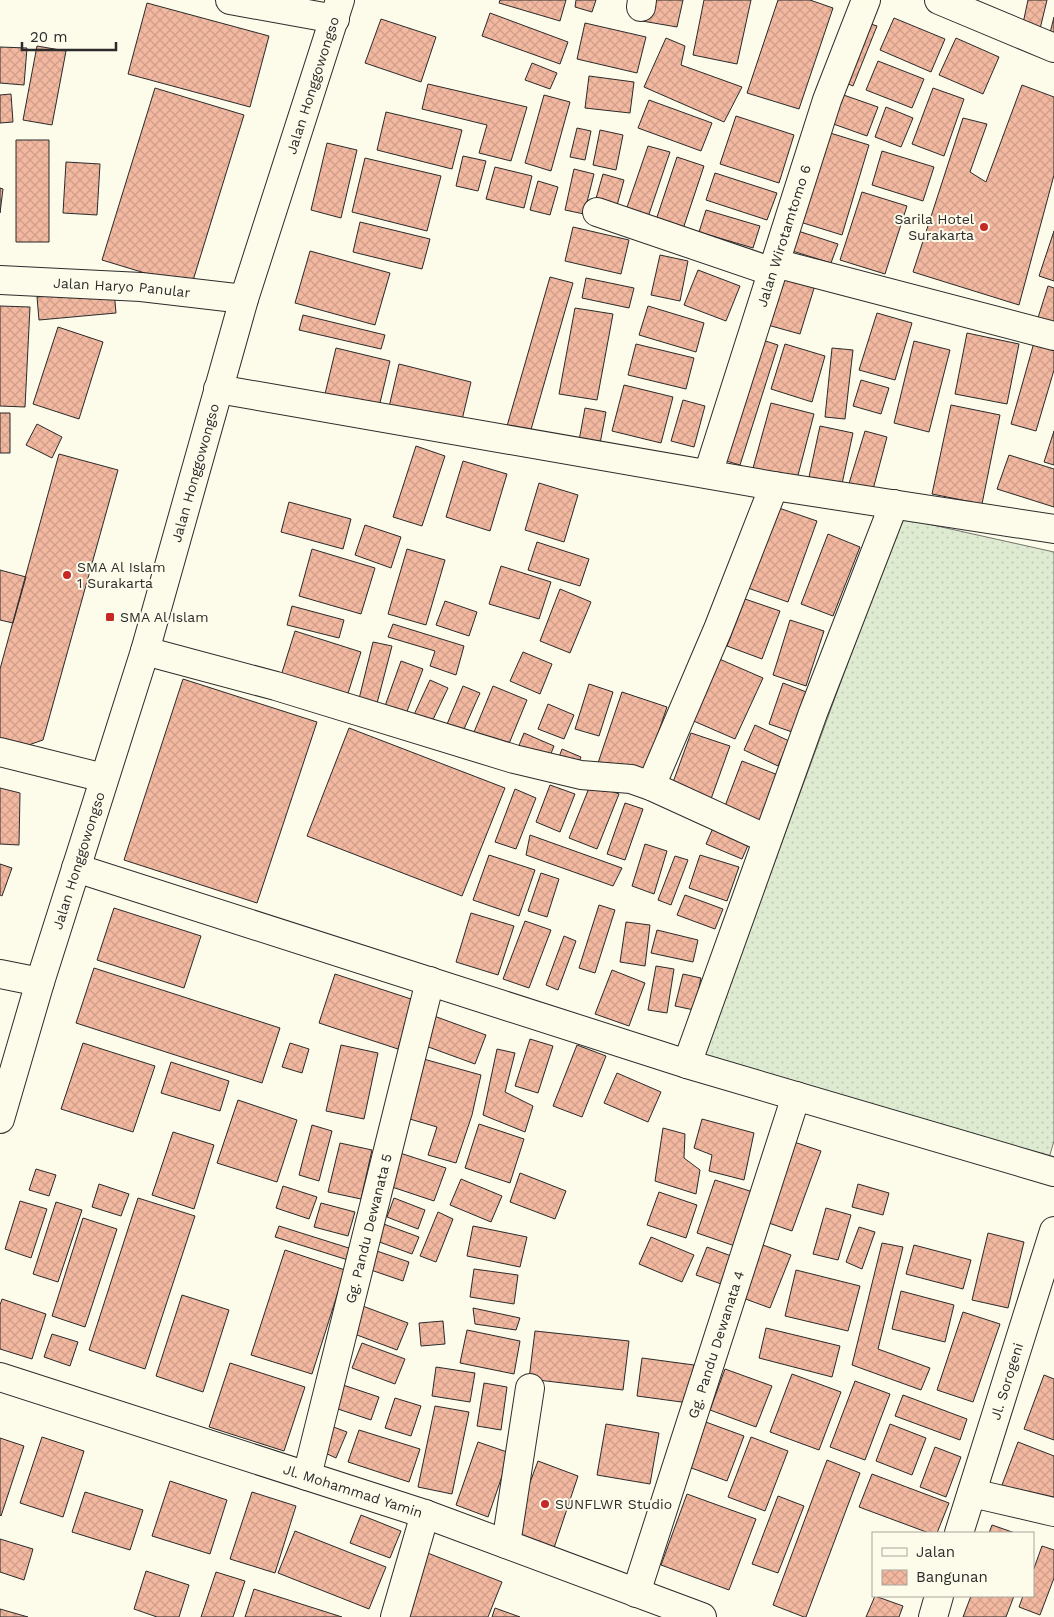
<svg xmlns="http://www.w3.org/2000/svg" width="1054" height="1617" viewBox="0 0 1054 1617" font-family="'Work Sans',sans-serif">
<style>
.grass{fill:url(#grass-dots);stroke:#74746e}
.building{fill:url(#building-cross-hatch);stroke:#2b2b2b}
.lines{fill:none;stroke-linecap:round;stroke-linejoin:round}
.minor-casing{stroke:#2b2b2b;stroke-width:30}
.major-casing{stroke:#2b2b2b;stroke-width:30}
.minor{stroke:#fdfbea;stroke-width:28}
.major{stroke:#fdfbea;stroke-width:28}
.poi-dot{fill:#c62828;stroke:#fdfbea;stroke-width:2}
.labels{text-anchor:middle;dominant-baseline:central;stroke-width:4;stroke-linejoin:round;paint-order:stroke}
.street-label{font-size:14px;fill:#2b2b2b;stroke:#fdfbea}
.poi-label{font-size:14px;fill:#2b2b2b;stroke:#fdfbea;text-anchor:start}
</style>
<defs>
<pattern id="grass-dots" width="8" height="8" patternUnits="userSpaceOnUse" patternTransform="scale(1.25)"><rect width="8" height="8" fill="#deebd1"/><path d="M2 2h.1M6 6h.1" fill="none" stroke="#bfcab4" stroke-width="1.8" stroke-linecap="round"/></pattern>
<pattern id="building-cross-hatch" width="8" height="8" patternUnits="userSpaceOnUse" patternTransform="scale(1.25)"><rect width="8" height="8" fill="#f2b8a0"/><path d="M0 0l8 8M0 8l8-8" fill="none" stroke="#d09e8a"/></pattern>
</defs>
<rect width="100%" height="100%" fill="#fdfbea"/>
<path class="grass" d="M901 518 1054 552V1141L1049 1158 703 1057Z"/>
<path class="building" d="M500 0H566L560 21 499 3Z
M576 0H596L592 12 575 7Z
M646 0H683L677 27 642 21Z
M704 0H751L737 64 693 55Z
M778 0H810L833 8 799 109 747 93Z
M1028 0H1047L1039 33 1022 28Z
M147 3 269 36 250 107 128 74Z
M490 13 568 42 560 64 482 36Z
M1054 17V38L1049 37Z
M894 18 945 39 931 72 880 50Z
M381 19 436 37 421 82 365 63Z
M862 21 877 26 853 86 839 80Z
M585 23 646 37 637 73 577 59Z
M666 38 685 46 681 65 742 87 724 122 644 87Z
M956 38 999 57 983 94 939 75Z
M37 46 66 51 52 125 23 120Z
M0 47 27 48 24 85 0 83Z
M878 61 924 79 912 108 866 90Z
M532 63 557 73 550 89 525 80Z
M589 76 634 82 630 113 585 108Z
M428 84 527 107 511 161 479 153 487 125 422 109Z
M1022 85 1054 97V175L1019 305 913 272 963 118 987 124 970 172 986 182Z
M155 88 244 115 191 287 102 260Z
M933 88 964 99 944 156 912 144Z
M835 92 878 107 867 136 825 121Z
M11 94 13 122 0 123V95Z
M544 95 570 102 551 171 525 163Z
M649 100 712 123 701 151 638 128Z
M886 107 913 118 901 147 875 137Z
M386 112 462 130 452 169 377 150Z
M736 116 794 135 779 183 720 164Z
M577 128 591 131 585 160 570 157Z
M600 130 623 135 616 170 593 165Z
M827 132 869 145 842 235 800 222Z
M16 140H49V242H16Z
M327 143 357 150 341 218 311 210Z
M648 146 670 152 645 226 623 219Z
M882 151 934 167 923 201 872 185Z
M463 156 486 161 478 191 456 186Z
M677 157 704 166 681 235 654 226Z
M365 158 441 176 427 231 352 212Z
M66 162 100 164 97 215 63 213Z
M495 167 532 176 524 208 486 199Z
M574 169 594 174 584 214 565 210Z
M715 173 777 193 767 220 706 200Z
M603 174 624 180 616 209 595 202Z
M538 181 558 187 550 215 530 210Z
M0 188 3 189 0 213Z
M862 192 907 206 885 274 840 260Z
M706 210 760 226 753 248 699 232Z
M360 222 430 239 422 269 353 252Z
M573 227 629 240 621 274 565 261Z
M795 230 838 244 831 263 789 250Z
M1054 231V281L1039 276Z
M310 251 390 273 375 325 295 303Z
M660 255 688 261 680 301 651 295Z
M698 270 740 286 726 321 684 305Z
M778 274 815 285 800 334 764 324Z
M550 277 573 283 530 433 507 426Z
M586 278 634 288 629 308 582 298Z
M1048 286 1054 288V326L1037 321Z
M114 290 116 313 39 320 37 297Z
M0 306 30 307 25 407 0 406Z
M648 306 704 323 696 352 639 335Z
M575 308 613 314 597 400 559 394Z
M877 313 912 323 895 380 859 370Z
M303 315 385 335 381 349 299 330Z
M58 327 103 342 79 419 33 404Z
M967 333 1019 344 1007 404 955 394Z
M753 337 778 345 740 465 716 458Z
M1035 339 1054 345V370L1036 431 1011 424Z
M914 341 950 350 929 432 894 423Z
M636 344 694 358 686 389 628 375Z
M785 344 825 356 812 402 771 389Z
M336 348 390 361 379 407 325 394Z
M832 348 853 350 845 419 825 417Z
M399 364 471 382 461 424 389 407Z
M861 380 889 388 881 414 853 406Z
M624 385 673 397 661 443 612 431Z
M683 400 705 406 694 447 671 441Z
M771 403 814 414 797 479 753 468Z
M951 405 1000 415 982 504 932 494Z
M585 408 606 412 599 449 578 446Z
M0 413H10V453H0Z
M37 424 62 437 52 458 26 445Z
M820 426 853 433 842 484 809 477Z
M865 431 887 437 871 497 847 490Z
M1054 431V465L1044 462Z
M416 446 445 456 422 526 393 517Z
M59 454 118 470 43 740 17 749 0 745V669Z
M1009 455 1054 469V507L997 489Z
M463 461 507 474 490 531 446 517Z
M539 483 578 495 564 542 525 530Z
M289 502 351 519 343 549 281 532Z
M773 506 817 521 788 602 745 587Z
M365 525 401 537 391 568 355 555Z
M828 534 860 547 833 616 801 604Z
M537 542 589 559 580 586 528 570Z
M312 549 375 568 361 614 299 596Z
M407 549 445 560 426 625 388 614Z
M501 566 551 582 539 619 489 604Z
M0 570 26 577 13 623 0 620Z
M560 589 591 602 570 653 540 641Z
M745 599 780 611 762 659 727 646Z
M445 601 477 612 469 636 436 625Z
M292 606 344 620 339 638 287 625Z
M790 620 824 631 806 686 773 675Z
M393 624 464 646 456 675 430 666 435 651 388 637Z
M295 631 361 652 345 703 279 682Z
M373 642 392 646 376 707 358 703Z
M523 652 552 664 540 694 510 681Z
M717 658 763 678 735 739 689 719Z
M401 661 423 669 406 714 385 706Z
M183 679 317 722 257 903 124 860Z
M430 680 448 688 430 726 412 719Z
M783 683 809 693 795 733 769 724Z
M589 684 613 692 599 736 575 729Z
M463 686 480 693 461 736 445 729Z
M493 686 527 700 506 751 472 737Z
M622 692 667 707 643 778 598 763Z
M548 704 574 715 564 739 538 729Z
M755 725 789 741 778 766 744 750Z
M349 728 505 788 462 896 307 836Z
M524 733 554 746 546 766 516 753Z
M691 733 730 746 711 799 672 785Z
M562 749 581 757 575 772 556 765Z
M742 761 778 775 758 829 722 814Z
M591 783 619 794 597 849 569 838Z
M550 785 575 794 560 832 536 822Z
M0 788 20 793 19 845 0 844Z
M515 789 536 798 516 849 495 842Z
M625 803 643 809 625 860 607 854Z
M713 828 749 843 742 859 706 844Z
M530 835 622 868 613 886 526 855Z
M645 844 667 851 654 894 632 886Z
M489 855 535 870 519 916 473 900Z
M700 855 739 867 727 901 689 888Z
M675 856 688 860 671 905 658 900Z
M0 864 12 868 2 896 0 895Z
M541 873 559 879 547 917 528 911Z
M685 895 723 909 715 929 677 915Z
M599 905 615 910 595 973 579 968Z
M114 908 201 936 184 988 97 960Z
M471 913 514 926 498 975 456 962Z
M525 921 551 930 529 988 503 979Z
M626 922 650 925 645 966 620 962Z
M657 930 698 940 693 962 651 953Z
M564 936 576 941 558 990 546 985Z
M656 966 674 969 667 1013 648 1010Z
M94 968 280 1028 262 1083 76 1023Z
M612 970 645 983 629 1026 595 1014Z
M335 974 414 1000 398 1049 319 1023Z
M683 974 701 978 694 1010 675 1006Z
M434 1016 486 1035 475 1064 423 1045Z
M530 1039 553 1046 538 1093 515 1086Z
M83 1043 155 1066 133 1132 61 1109Z
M290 1043 309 1049 302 1073 282 1067Z
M341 1045 378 1053 364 1119 326 1111Z
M577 1045 606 1056 582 1117 553 1106Z
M497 1049 515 1053 505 1092 533 1106 525 1132 483 1115Z
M420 1058 481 1075 472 1115 456 1163 428 1155 437 1127 403 1117Z
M171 1062 229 1081 220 1111 161 1093Z
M617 1073 661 1092 648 1122 604 1103Z
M238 1100 297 1120 277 1182 217 1163Z
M702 1119 754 1133 744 1180 709 1171 712 1155 694 1148Z
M479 1124 524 1139 510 1183 465 1168Z
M312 1125 332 1131 319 1181 299 1175Z
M663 1128 685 1134 684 1158 700 1170 696 1194 655 1181Z
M173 1132 214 1145 194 1209 152 1195Z
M791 1141 821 1151 792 1231 763 1221Z
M340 1143 372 1150 361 1199 328 1192Z
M397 1152 446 1168 434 1201 386 1185Z
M36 1169 56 1175 49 1196 29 1190Z
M520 1173 566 1191 555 1219 510 1202Z
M461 1179 502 1196 491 1222 450 1205Z
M715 1180 753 1192 735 1246 697 1233Z
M99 1184 129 1194 121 1216 92 1207Z
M858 1184 889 1193 883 1215 852 1207Z
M283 1186 317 1197 309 1219 276 1208Z
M659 1192 697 1205 686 1238 647 1225Z
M138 1198 195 1216 145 1369 89 1350Z
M394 1198 425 1210 418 1229 387 1217Z
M20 1201 47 1209 31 1258 5 1249Z
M56 1202 82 1210 58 1282 33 1274Z
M321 1203 355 1212 348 1236 314 1227Z
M826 1208 851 1215 838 1260 813 1254Z
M438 1212 453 1219 436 1262 420 1256Z
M83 1218 117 1229 85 1327 52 1316Z
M381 1223 419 1237 412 1254 374 1240Z
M279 1226 352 1249 348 1260 275 1237Z
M473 1226 527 1237 520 1267 467 1256Z
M859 1227 875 1232 862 1269 846 1262Z
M988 1233 1024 1242 1008 1308 972 1300Z
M651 1237 694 1255 682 1282 639 1264Z
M882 1243 903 1247 878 1349 930 1368 921 1390 852 1365Z
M760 1244 791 1255 770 1308 740 1297Z
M914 1245 971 1260 963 1289 906 1274Z
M707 1247 734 1257 724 1285 696 1275Z
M371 1249 409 1262 403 1281 365 1268Z
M285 1250 345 1270 312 1374 251 1355Z
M474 1269 518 1275 514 1304 470 1297Z
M796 1270 860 1286 848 1331 785 1316Z
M901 1291 954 1305 945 1342 892 1329Z
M182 1295 229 1310 203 1392 156 1376Z
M2 1299 46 1314 32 1359 0 1349V1305Z
M360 1305 408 1323 397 1350 349 1332Z
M473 1308 520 1318 516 1330 475 1324Z
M963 1312 1000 1324 973 1402 937 1390Z
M443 1321 445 1344 421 1346 419 1323Z
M766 1328 840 1346 832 1377 759 1358Z
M467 1330 520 1341 514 1374 460 1363Z
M535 1331 629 1341 623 1390 529 1379Z
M52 1334 78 1342 70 1366 44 1357Z
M362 1343 405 1359 395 1384 352 1368Z
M642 1358 694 1365 689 1403 637 1396Z
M230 1363 305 1387 284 1451 209 1427Z
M436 1367 475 1373 470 1402 432 1396Z
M725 1369 772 1386 756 1427 710 1410Z
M792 1374 841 1392 819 1450 770 1432Z
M1044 1375 1054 1379V1440L1024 1429Z
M855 1381 890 1394 865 1460 830 1447Z
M484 1383 507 1387 501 1430 477 1426Z
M340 1384 379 1397 371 1420 332 1407Z
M903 1395 967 1419 960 1440 895 1416Z
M395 1398 421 1406 411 1436 385 1428Z
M435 1406 469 1412 452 1494 418 1487Z
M703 1421 744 1436 727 1481 686 1466Z
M606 1424 659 1433 650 1484 597 1475Z
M890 1424 926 1438 912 1475 876 1461Z
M331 1426 347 1432 336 1458 321 1451Z
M359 1430 420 1449 409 1482 348 1462Z
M42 1437 84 1451 63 1517 20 1503Z
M751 1437 788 1451 765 1511 728 1497Z
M0 1438 24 1446 1 1516 0 1515Z
M478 1442 510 1453 488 1517 456 1505Z
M1018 1442 1054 1456V1513L999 1493Z
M935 1447 961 1457 946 1497 920 1487Z
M827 1460 860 1473 806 1617H804L773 1605Z
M538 1461 578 1476 554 1548 511 1533Z
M872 1474 949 1503 937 1533H929L859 1507Z
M170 1481 227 1500 210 1554 152 1536Z
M85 1492 143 1510 130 1550 72 1532Z
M252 1492 296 1506 275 1573 230 1559Z
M687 1494 756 1519 729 1590 661 1565Z
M778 1496 804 1506 778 1573 752 1564Z
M361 1515 401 1531 390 1558 350 1543Z
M992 1525 1015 1533H989Z
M295 1531 386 1567 369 1609 278 1573Z
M0 1539 33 1549 24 1580 0 1572Z
M1042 1546 1054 1550V1578L1040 1615 1019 1607 1023 1596H1033V1571Z
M425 1552 502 1582 488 1617H403Z
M146 1571 189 1585 179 1617H157L134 1609Z
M216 1572 245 1581 233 1617H201Z
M254 1589 342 1617H245Z
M875 1596 903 1606 899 1617H866Z
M971 1596H1014L1006 1617H963Z
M495 1608 520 1617H492Z
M0 1609 28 1617H0Z"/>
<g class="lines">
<defs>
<g id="minor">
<path d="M230 0 335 19"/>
<path d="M939 0 1054 48"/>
<path d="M641 7 642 0"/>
<path d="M597 212 773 272"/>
<path d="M775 263 1054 336"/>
<path id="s1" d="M0 280 141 287 244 299"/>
<path d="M218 389 774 486 1054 529"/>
<path id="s2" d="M708 474 827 100 866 0"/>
<path d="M145 651 276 686 514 759 581 775 631 779 651 786 767 839"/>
<path d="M0 752 104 778"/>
<path d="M651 786 718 629 774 486"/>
<path d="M76 868 687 1064 1054 1172"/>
<path d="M0 974 40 982"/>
<path d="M687 1064 813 713 894 504"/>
<path id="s3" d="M307 1476 430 981"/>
<path d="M972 1493 1054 1512"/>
<path id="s4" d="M959 1533 1054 1231"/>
<path d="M506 1544 530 1388"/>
<path id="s5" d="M636 1593 796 1096"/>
<path d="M395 1617 425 1514"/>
<path d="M933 1617 939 1596"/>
</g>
<g id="major">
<path id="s6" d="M0 1119 40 982 145 651 244 299 340 0"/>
<path id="s7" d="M0 1377 425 1514 702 1617"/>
</g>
</defs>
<use href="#minor" class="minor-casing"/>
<use href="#major" class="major-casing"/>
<use href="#minor" class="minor"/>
<use href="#major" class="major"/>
</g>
<g class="poi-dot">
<circle cx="984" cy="227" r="5"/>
<circle cx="67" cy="575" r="5"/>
<rect x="105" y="612" width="10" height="10" rx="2.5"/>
<circle cx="545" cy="1504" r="5"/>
</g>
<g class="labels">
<g class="street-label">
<text stroke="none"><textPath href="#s6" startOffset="1080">Jalan Honggowongso</textPath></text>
<text stroke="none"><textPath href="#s2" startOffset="250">Jalan Wirotamtomo 6</textPath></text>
<text stroke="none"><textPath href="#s1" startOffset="122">Jalan Haryo Panular</textPath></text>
<text stroke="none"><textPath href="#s6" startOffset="675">Jalan Honggowongso</textPath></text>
<text stroke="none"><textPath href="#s6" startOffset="270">Jalan Honggowongso</textPath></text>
<text stroke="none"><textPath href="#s3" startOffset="255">Gg. Pandu Dewanata 5</textPath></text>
<text stroke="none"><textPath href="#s5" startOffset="261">Gg. Pandu Dewanata 4</textPath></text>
<text stroke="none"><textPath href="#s4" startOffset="159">Jl. Sorogeni</textPath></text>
<text stroke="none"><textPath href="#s7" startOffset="371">Jl. Mohammad Yamin</textPath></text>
</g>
<g class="poi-label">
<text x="974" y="219" text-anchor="end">Sarila Hotel<tspan x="974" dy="16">Surakarta</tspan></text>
<text x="77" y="567">SMA Al Islam<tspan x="77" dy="16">1 Surakarta</tspan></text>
<text x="120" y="617">SMA Al Islam</text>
<text x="555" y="1504">SUNFLWR Studio</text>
</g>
</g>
<rect x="872" y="1532" width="162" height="65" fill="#fdfbea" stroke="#a9a89e"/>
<rect x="882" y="1548" width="25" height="8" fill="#fdfbea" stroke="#a9a89e"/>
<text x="916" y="1557" font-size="15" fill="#2b2b2b">Jalan</text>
<rect x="882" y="1570" width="25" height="15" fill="url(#building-cross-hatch)" stroke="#a9a89e"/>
<text x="916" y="1582" font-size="15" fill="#2b2b2b">Bangunan</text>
<path d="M22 42v8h94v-8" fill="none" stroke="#2b2b2b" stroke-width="2.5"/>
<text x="30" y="42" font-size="15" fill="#2b2b2b" stroke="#fdfbea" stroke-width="4" paint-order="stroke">20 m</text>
</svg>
